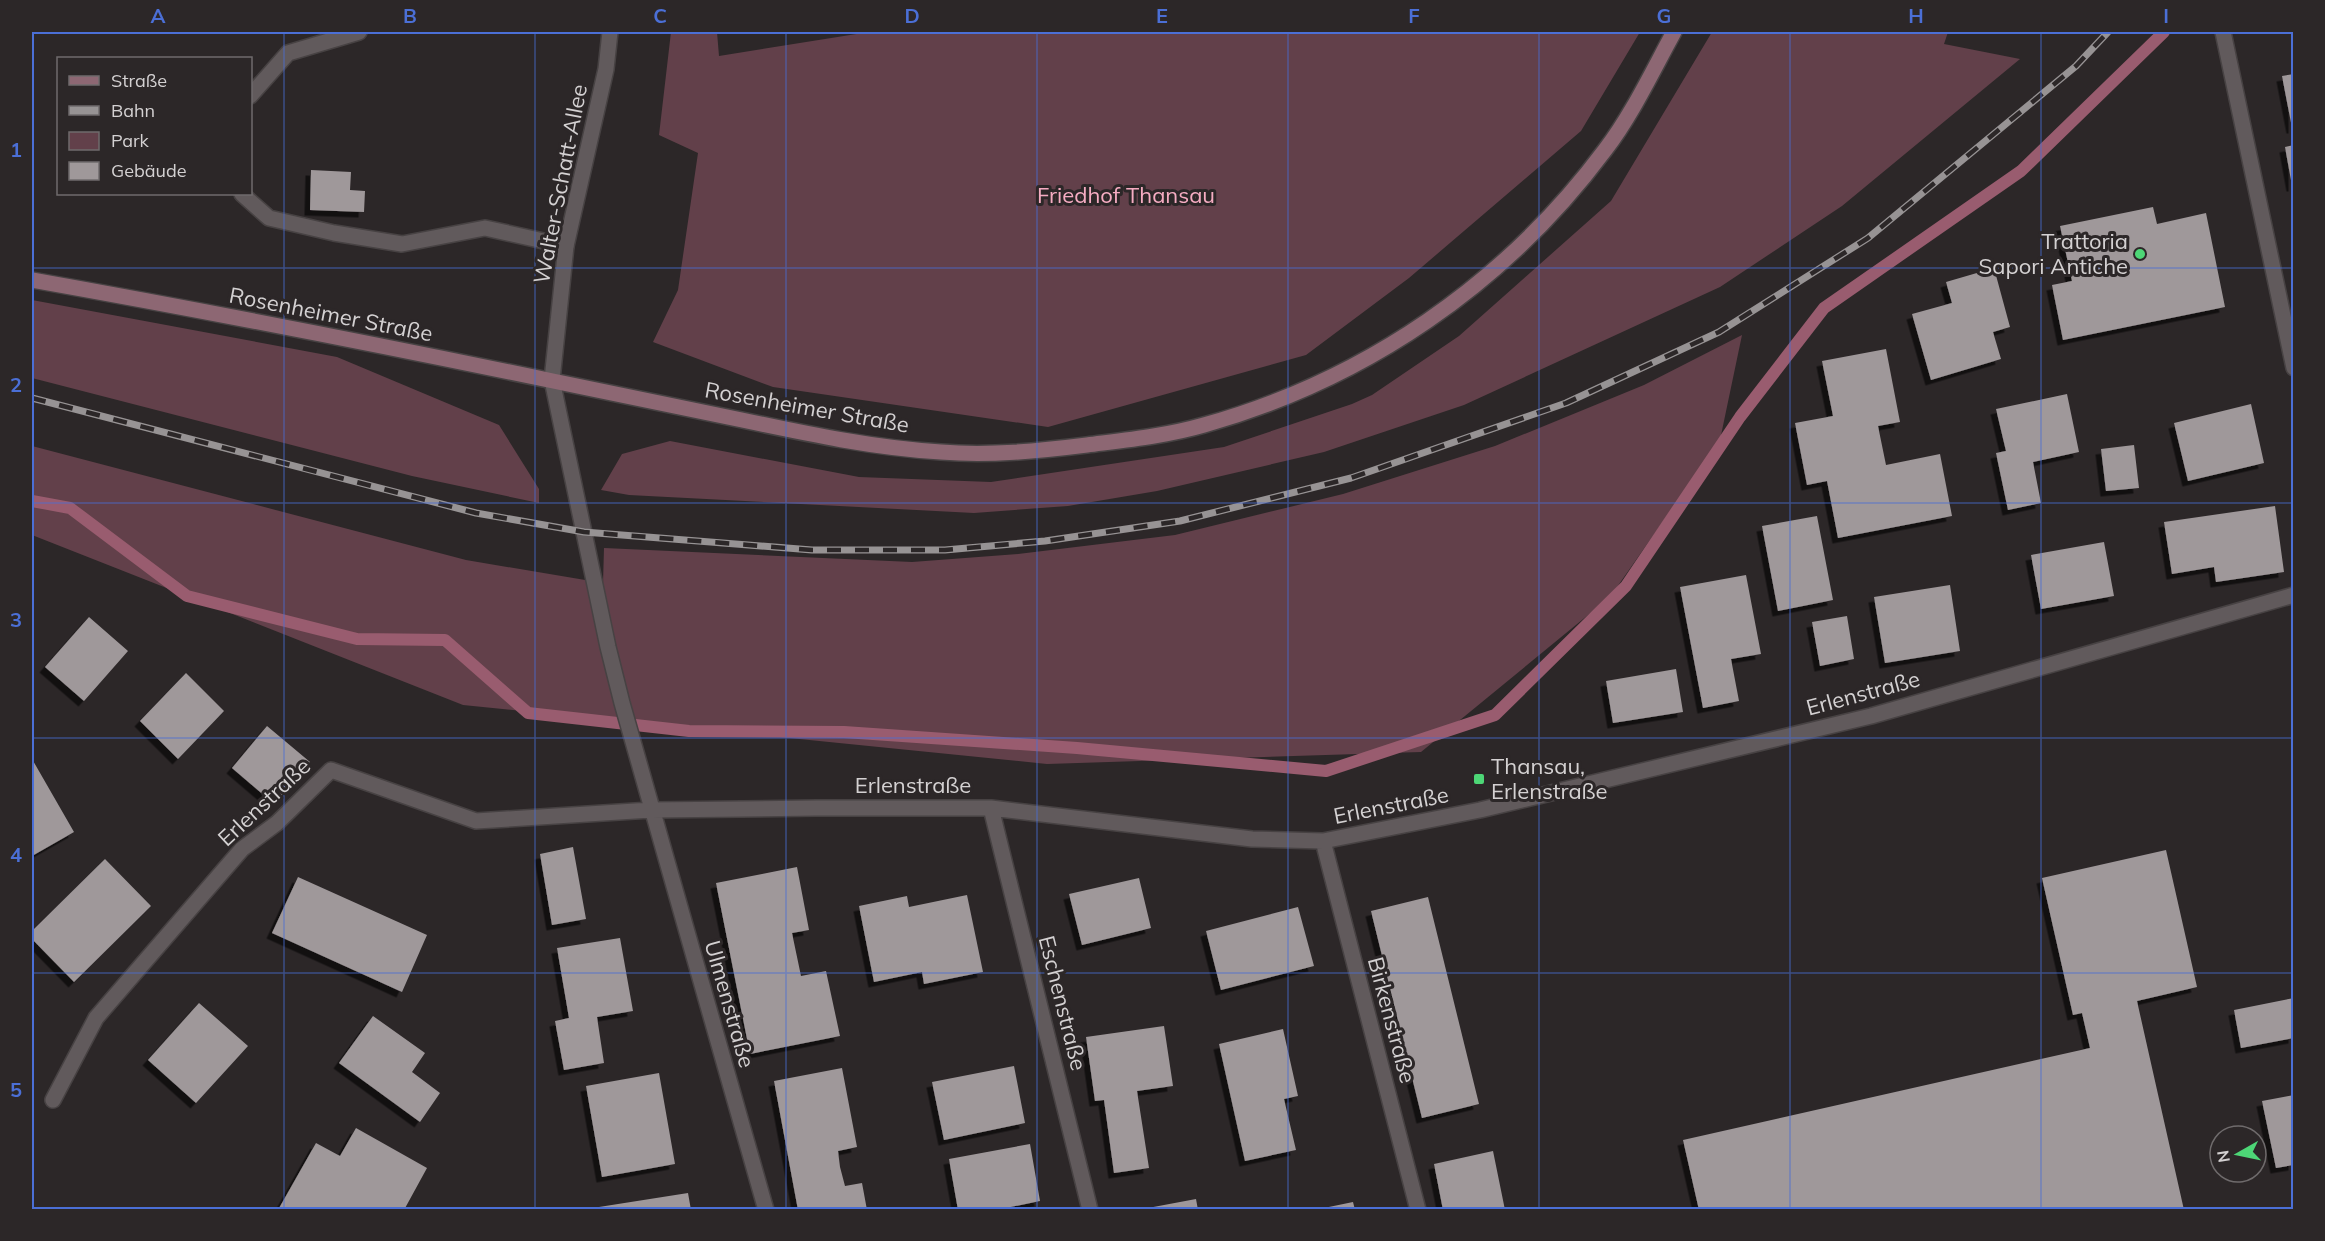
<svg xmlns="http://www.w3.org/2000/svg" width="2325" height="1241" viewBox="0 0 2325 1241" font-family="Mulish,sans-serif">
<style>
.green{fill:#62404a}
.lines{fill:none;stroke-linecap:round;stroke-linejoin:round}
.stream{stroke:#995c6f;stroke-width:12}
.building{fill:#9f989a;filter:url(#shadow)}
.lane-casing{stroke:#474243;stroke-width:18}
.street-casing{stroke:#474243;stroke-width:18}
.secondary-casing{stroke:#474243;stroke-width:18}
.lane{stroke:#615a5c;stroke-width:15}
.street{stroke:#615a5c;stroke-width:15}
.secondary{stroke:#8d6773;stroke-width:15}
.rail-casing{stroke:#979394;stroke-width:7}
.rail{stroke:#2c2728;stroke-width:4.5;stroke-dasharray:14;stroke-linecap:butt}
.grid{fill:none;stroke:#4b6fd6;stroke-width:1.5;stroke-opacity:0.55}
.poi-dot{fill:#4dd676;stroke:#2c2728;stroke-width:2}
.labels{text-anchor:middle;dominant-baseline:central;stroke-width:6;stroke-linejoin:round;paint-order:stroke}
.street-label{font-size:22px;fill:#d4d1d2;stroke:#2c2728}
.park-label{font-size:22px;fill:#f5acc2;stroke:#2c2728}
.poi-label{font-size:22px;fill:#d4d1d2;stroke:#2c2728;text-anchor:end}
.neatline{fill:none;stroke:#4b6fd6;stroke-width:2}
.grid-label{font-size:20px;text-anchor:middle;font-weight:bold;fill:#4b6fd6}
</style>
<defs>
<filter id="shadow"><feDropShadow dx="-5.5" dy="5.5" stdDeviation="0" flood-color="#0009"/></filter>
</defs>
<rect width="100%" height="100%" fill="#2c2728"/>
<path class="green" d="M671 32H717L719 56 869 32H1640L1581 131 1409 278 1306 355 1048 427 773 387 653 342 678 290 698 153 659 135Z
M1712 32H1948L1944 44 2020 59 1842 206 1720 287 1464 405 1324 452 1157 491 1068 506 974 513 629 495 601 490 622 454 670 441 859 477 991 482 1224 447 1352 404 1372 395 1459 336 1611 201Z
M32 300 337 357 499 425 539 489V503L412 476 32 378Z
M1742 335 1720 440 1610 597 1421 752 1047 764 463 705 32 535V446L466 560 603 583 604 548 912 562 1018 554 1175 535 1343 494 1495 446 1644 385Z"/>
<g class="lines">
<path class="stream" d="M32 501 70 508 187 596 357 639 445 640 528 713 689 731 844 732 1077 748 1326 771 1495 715 1626 586 1740 417 1824 308 2021 171 2164 32"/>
</g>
<path class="building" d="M2294 74V128H2292L2282 76Z
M2294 145V186H2292L2285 147Z
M311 170 351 172 350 190 365 191 364 212 310 210Z
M2153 207 2157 224 2206 213 2225 307 2063 340 2052 285 2072 281 2060 226Z
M1994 268 2010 327 1993 332 2001 359 1931 380 1912 314 1952 303 1946 282Z
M1886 349 1900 422 1878 426 1886 465 1940 454 1952 516 1838 538 1827 481 1807 485 1795 423 1833 416 1822 361Z
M2067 394 2079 452 2033 462 2041 503 2008 510 1996 453 2006 451 1996 409Z
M2251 404 2264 463 2188 481 2174 423Z
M2134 445 2139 488 2106 491 2101 449Z
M2275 506 2284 572 2216 582 2214 567 2172 574 2164 522Z
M1817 516 1833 600 1778 611 1762 526Z
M2104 542 2114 596 2041 609 2031 555Z
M1746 575 1761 654 1731 659 1739 701 1703 708 1680 587Z
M1950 585 1960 651 1885 663 1874 597Z
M1847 616 1854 659 1820 666 1812 622Z
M89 617 128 651 84 701 45 667Z
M1676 669 1683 712 1613 723 1606 681Z
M186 673 224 711 178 759 140 721Z
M267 726 310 762 274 804 232 768Z
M32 759 74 832 32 856Z
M573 847 586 919 552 925 540 854Z
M2166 850 2197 987 2137 1001 2184 1210H1699L1683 1140 2090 1048 2082 1013 2073 1015 2042 878Z
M105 859 151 906 74 982 32 939V931Z
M797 867 809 930 792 933 801 976 826 971 840 1036 750 1054 716 883Z
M298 877 427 935 402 992 272 933Z
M1139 878 1151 928 1082 945 1069 894Z
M967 895 983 972 924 984 922 972 874 982 859 906 907 896 909 907Z
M1428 897 1479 1104 1422 1118 1371 911Z
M1298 907 1314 966 1221 990 1206 931Z
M620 938 633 1011 597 1017 604 1063 564 1070 555 1021 569 1018 557 948Z
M2294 998V1038L2241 1048 2234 1010Z
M199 1003 248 1046 196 1103 148 1060Z
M373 1016 425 1053 412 1072 440 1093 420 1122 339 1063Z
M1164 1026 1173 1086 1137 1091 1149 1168 1114 1173 1104 1100 1095 1101 1086 1037Z
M1283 1029 1298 1096 1284 1099 1296 1150 1245 1161 1219 1044Z
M1014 1066 1025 1123 944 1140 932 1082Z
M842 1068 857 1147 838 1151 840 1167 845 1186 862 1183 867 1210H798L774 1081Z
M659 1073 675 1164 602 1177 586 1086Z
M2294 1095V1165L2276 1168 2262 1101Z
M356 1128 427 1168 404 1210H352L347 1207 346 1210H278L316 1143 340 1156Z
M1030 1144 1040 1201 996 1210H958L949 1159Z
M1493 1151 1505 1210H1443L1434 1164Z
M688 1193 691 1210H599V1207Z
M1196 1199 1198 1210H1148V1208Z
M1353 1202 1355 1210H1324V1208Z"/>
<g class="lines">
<defs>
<path id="lane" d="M250 96 288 53 359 32
M242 194 269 218 334 233 402 244 485 228 566 246"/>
<path id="street" d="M610 32 606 69 566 246 552 380 608 647 622 703 766 1210
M2223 32 2294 368
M991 808 1090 1210
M1323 841 1418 1210
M53 1100 96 1018 242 849 277 823 331 770 476 821 651 810 817 808H991L1252 839 1323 841 1480 810 1871 716 2294 595"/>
<path id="secondary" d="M32 280C206 311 380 345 553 381 616 394 679 407 742 420 808 434 874 448 941 452 989 456 1039 451 1087 445 1126 440 1166 436 1204 425 1365 380 1505 284 1605 150 1632 115 1653 70 1674 32"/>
</defs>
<use href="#lane" class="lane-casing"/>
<use href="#street" class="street-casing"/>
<use href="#secondary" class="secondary-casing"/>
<use href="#lane" class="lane"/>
<use href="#street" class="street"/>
<use href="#secondary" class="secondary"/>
<defs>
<path id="rail" d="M32 398 476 513 584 532 812 550H945L1045 541 1180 521 1351 478 1566 403 1719 332 1868 238 2076 66 2108 32"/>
</defs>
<use href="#rail" class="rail-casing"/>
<use href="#rail" class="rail"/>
</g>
<path class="grid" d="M284 32V1210M535 32V1210M786 32V1210M1037 32V1210M1288 32V1210M1539 32V1210M1790 32V1210M2041 32V1210M32 268H2294M32 503H2294M32 738H2294M32 973H2294"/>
<g class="poi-dot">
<circle cx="2140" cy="254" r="6"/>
<rect x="1473" y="773" width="12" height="12" rx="3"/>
</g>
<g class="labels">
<g class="street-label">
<text transform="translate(560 184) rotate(-79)">Walter-Schatt-Allee</text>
<text transform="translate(331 314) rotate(11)">Rosenheimer Straße</text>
<text transform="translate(807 407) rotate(10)">Rosenheimer Straße</text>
<text transform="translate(1863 693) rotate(-15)">Erlenstraße</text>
<text x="913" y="785">Erlenstraße</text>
<text transform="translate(264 802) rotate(-43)">Erlenstraße</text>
<text transform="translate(1391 805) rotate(-11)">Erlenstraße</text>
<text transform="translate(1063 1003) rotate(76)">Eschenstraße</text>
<text transform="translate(730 1004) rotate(74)">Ulmenstraße</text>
<text transform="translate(1392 1020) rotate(75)">Birkenstraße</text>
</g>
<g class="park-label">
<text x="1126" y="195">Friedhof Thansau</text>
</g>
<g class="poi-label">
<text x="2128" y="241">Trattoria<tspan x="2128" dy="25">Sapori Antiche</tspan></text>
<text x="1491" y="766" text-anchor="start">Thansau,<tspan x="1491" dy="25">Erlenstraße</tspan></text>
</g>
</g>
<rect width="2325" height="1241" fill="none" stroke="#2c2728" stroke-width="66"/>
<rect x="57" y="57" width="195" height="138" fill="#2c2728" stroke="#6f6b6c" stroke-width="1.5"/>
<rect x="69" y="76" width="30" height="9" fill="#8d6773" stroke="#6f6b6c" stroke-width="1.5"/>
<text x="111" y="87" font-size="18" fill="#d4d1d2">Straße</text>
<rect x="69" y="106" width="30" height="9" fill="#979394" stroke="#6f6b6c" stroke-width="1.5"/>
<text x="111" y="117" font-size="18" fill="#d4d1d2">Bahn</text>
<rect x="69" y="132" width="30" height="18" fill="#62404a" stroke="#6f6b6c" stroke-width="1.5"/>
<text x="111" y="147" font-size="18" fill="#d4d1d2">Park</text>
<rect x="69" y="162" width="30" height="18" fill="#9f989a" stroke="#6f6b6c" stroke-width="1.5"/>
<text x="111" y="177" font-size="18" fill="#d4d1d2">Gebäude</text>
<g transform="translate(2238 1154) rotate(261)"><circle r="28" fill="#2c2728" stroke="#6f6b6c" stroke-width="1.5"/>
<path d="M0-4.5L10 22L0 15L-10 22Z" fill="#4dd676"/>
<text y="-9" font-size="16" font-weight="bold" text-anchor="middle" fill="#d4d1d2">N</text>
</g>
<rect x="33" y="33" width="2259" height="1175" class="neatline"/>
<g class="grid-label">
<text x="158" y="23">A</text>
<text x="410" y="23">B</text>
<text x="660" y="23">C</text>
<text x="912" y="23">D</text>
<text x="1162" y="23">E</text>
<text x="1414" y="23">F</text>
<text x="1664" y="23">G</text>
<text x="1916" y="23">H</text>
<text x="2166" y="23">I</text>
<text x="16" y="157">1</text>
<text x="16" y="392">2</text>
<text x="16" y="627">3</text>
<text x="16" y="862">4</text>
<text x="16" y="1097">5</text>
</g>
</svg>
